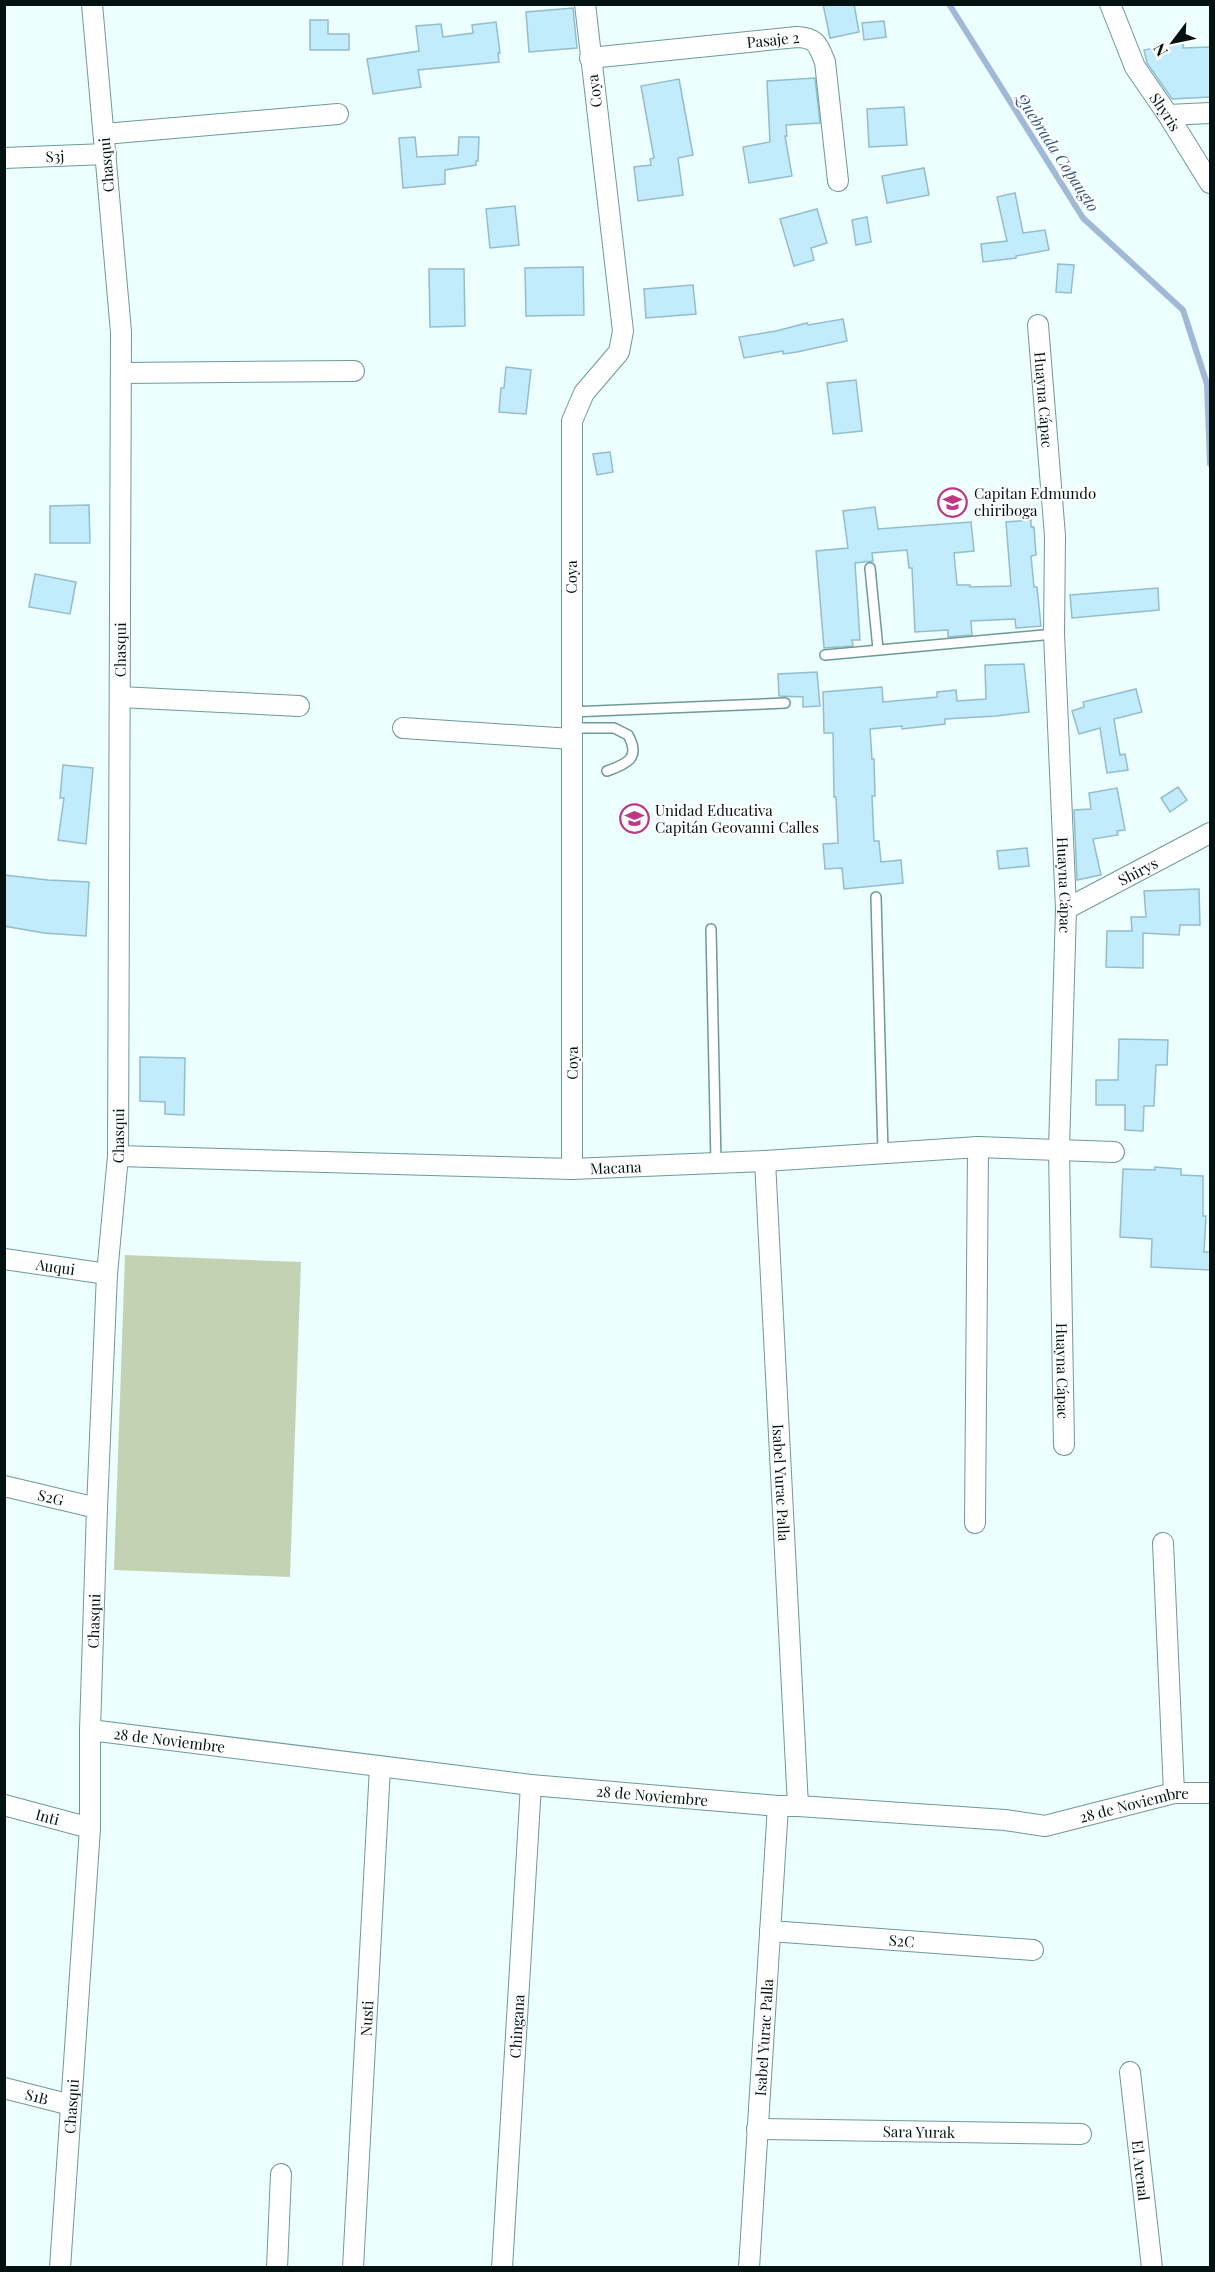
<svg xmlns="http://www.w3.org/2000/svg" width="1215" height="2272" viewBox="0 0 1215 2272" font-family="'Playfair Display',serif">
<style>
.green{fill:#c4d2b4}
.lines{fill:none;stroke-linecap:round;stroke-linejoin:round}
.stream{stroke:#a1b9d6;stroke-width:6}
.building{fill:#c2ecfc;stroke:#93bdcc;stroke-width:1.5}
.service-casing{stroke:#6d9a97;stroke-width:12}
.minor-casing{stroke:#6d9a97;stroke-width:22}
.service{stroke:#fff;stroke-width:9}
.minor{stroke:#fff;stroke-width:20}
.labels{text-anchor:middle;dominant-baseline:central;stroke-width:4.5;stroke-linejoin:round;paint-order:stroke}
.street-label{font-size:15px;fill:#021211;stroke:#fff}
.poi-label{font-size:15px;fill:#021211;stroke:#fff;text-anchor:start}
.water-label{font-size:16px;font-style:italic;fill:#355781;stroke:#fff}
</style>
<rect width="100%" height="100%" fill="#ecfefd"/>
<path class="green" d="M125 1255 301 1262 290 1577 114 1570Z"/>
<g class="lines">
<path class="stream" d="M949 4 1083 218 1183 310 1207 384 1210 464"/>
</g>
<path class="building" d="M823 4H854L859 32 830 38Z
M573 8 577 48 529 52 526 12Z
M310 20H328V34H349V50H310Z
M884 21 886 37 864 40 862 23Z
M496 22 500 53H498L499 62 418 70 421 87 373 94 367 59 419 51 416 26 441 24 443 37 473 33 472 25Z
M1183 43V48L1210 47V97L1172 99 1147 63 1144 50Z
M815 78 820 123 786 125 787 136H785L792 176 749 183 743 147 770 142 767 81Z
M679 79 693 155 678 158 683 195 638 201 634 167 651 165 650 159 654 158 641 86Z
M904 107 907 145 869 147 867 109Z
M415 137 417 157 458 155 459 137H479L478 161H476V165L445 170V184L403 188 399 138Z
M924 168 929 195 887 203 882 176Z
M1015 193 1023 233 1045 230 1049 250 1016 256V258L983 262 981 244 1007 241 997 197Z
M515 206 519 245 490 248 486 209Z
M817 209 827 243 811 248 814 260 794 266 780 219Z
M867 217 871 242 856 245 852 220Z
M1058 264 1074 265 1071 293 1056 292Z
M583 267 584 315 526 316 525 268Z
M429 269H464L465 326 430 327Z
M693 285 696 314 646 318 644 289Z
M843 319 847 341 797 352 783 354V351L744 358 739 337 776 331 807 323 808 325Z
M506 367 531 370 526 414 499 412 501 388H504Z
M856 380 862 431 833 434 827 383Z
M610 452 613 472 597 475 593 454Z
M89 505 90 543H50V506Z
M875 507 878 529 971 522 974 551 954 553 957 585H970V587L1011 586 1006 522 1031 520V527H1034L1036 555 1031 556 1034 587H1037L1041 626 1016 628 1015 619 971 621 972 635 948 637V630L915 632 912 568H909L907 550 872 553 873 561 855 563 860 640H852L853 646 824 648 816 551 848 548 843 511Z
M35 574 76 582 70 614 29 607Z
M1158 588 1159 610 1072 618 1070 595Z
M1024 664 1029 712 996 716 945 719V724L902 729V726L870 729 872 759H874L875 796H872L874 841H879L881 862 901 860 903 883 844 889 842 868 825 869 823 844 838 843 836 797H834L833 733H824L823 692 882 687 883 702 937 697V692L956 690 957 701 986 699 985 665Z
M817 672 820 706 803 707V697L779 696 778 674Z
M1136 689 1142 712 1114 719 1120 755 1125 754 1128 770 1107 773 1100 728 1079 734 1072 711 1084 707 1083 702Z
M63 765 93 768 86 844 58 840 64 798H60Z
M1178 787 1187 800 1170 812 1161 798Z
M1117 788 1125 830 1117 831 1118 835 1093 839 1101 875 1077 880 1074 810 1091 809 1089 793Z
M1027 848 1029 866 999 869 997 851Z
M4 875 48 880 89 882 86 936 44 933 4 926Z
M1199 889 1200 925H1180L1179 935 1143 933V968L1106 967 1107 931H1132L1131 917H1146L1144 891Z
M1119 1039 1168 1040 1167 1065H1156L1154 1106H1144L1143 1131 1125 1130V1105H1096V1080H1118Z
M140 1057 185 1058 184 1115 165 1114V1102L140 1101Z
M1155 1167 1181 1169V1175L1203 1176V1216H1206L1204 1252H1210V1270L1151 1267 1152 1239 1120 1237 1123 1169 1155 1170Z"/>
<g class="lines">
<defs>
<path id="service" d="M870 568 878 649
M825 655 1054 634
M571 712 785 703
M571 728H614L628 735C641 758 627 764 607 771
M876 897 883 1153
M711 929 716 1163"/>
<g id="minor">
<path id="s1" d="M1110 4 1135 67 1168 115 1210 183"/>
<path id="s2" d="M590 58 797 37C817 38 818 45 825 62L838 181"/>
<path d="M1168 115 1210 113"/>
<path d="M104 134 338 114"/>
<path id="s3" d="M4 158 106 154"/>
<path id="s4" d="M1038 325 1055 536 1054 634 1066 909 1059 1149 1064 1445"/>
<path d="M121 373 354 371"/>
<path d="M120 697 299 706"/>
<path d="M403 728 572 739"/>
<path id="s5" d="M1066 909 1210 833"/>
<path id="s6" d="M118 1156 572 1169 765 1161 978 1147 1114 1152"/>
<path id="s7" d="M765 1161 798 1806"/>
<path d="M572 1169V421L584 393 619 352 623 331 585 4"/>
<path id="s8" d="M4 1259 107 1274"/>
<path id="s9" d="M4 1486 97 1508"/>
<path d="M975 1523 978 1147"/>
<path d="M1163 1543 1174 1793"/>
<path id="s10" d="M90 1730 531 1785 778 1806H798L1005 1820 1045 1826 1174 1793H1210"/>
<path id="s11" d="M4 1805 90 1828"/>
<path id="s12" d="M770 1931 1033 1950"/>
<path id="s13" d="M1130 2072 1152 2268"/>
<path id="s14" d="M4 2088 71 2105"/>
<path id="s15" d="M757 2129 1081 2134"/>
<path id="s16" d="M60 2268 90 1828V1730L97 1508 107 1274 118 1156 121 332 92 4"/>
<path d="M277 2268 281 2174"/>
<path id="s17" d="M353 2268 380 1767"/>
<path id="s18" d="M502 2268 531 1785"/>
<path id="s19" d="M749 2268 778 1806"/>
</g>
</defs>
<use href="#service" class="service-casing"/>
<use href="#minor" class="minor-casing"/>
<use href="#service" class="service"/>
<use href="#minor" class="minor"/>
</g>
<defs>
<symbol id="school-ring" viewBox="-11 -11 22 22"><circle r="9.5" fill="#fff" stroke="#bb3a83" stroke-width="1.5"/><path d="M0-5L7-2L0 1L-7-2ZM-4 1L0 2.5L4 1V4Q0 6-4 4Z" fill="#bb3a83"/></symbol>
<symbol id="university-ring" viewBox="-11 -11 22 22"><circle r="9.5" fill="#fff" stroke="#bb3a83" stroke-width="1.5"/><path d="M0-5L7-2L0 1L-7-2ZM-4 1L0 2.5L4 1V4Q0 6-4 4Z" fill="#bb3a83"/></symbol>
</defs>
<g fill-rule="evenodd">
<use href="#school-ring" x="936" y="486" width="33" height="33"/>
<use href="#university-ring" x="618" y="802" width="33" height="33"/>
</g>
<g class="labels">
<g class="street-label">
<text stroke="none"><textPath href="#s2" startOffset="184">Pasaje 2</textPath></text>
<text transform="translate(594 91) rotate(-97)">Coya</text>
<text stroke="none"><textPath href="#s1" startOffset="122">Shyris</textPath></text>
<text stroke="none"><textPath href="#s3" startOffset="51">S3j</textPath></text>
<text transform="translate(106 165) rotate(-95)">Chasqui</text>
<text stroke="none"><textPath href="#s4" startOffset="75">Huayna Cápac</textPath></text>
<text transform="translate(571 577) rotate(-90)">Coya</text>
<text stroke="none"><textPath href="#s16" startOffset="1620">Chasqui</textPath></text>
<text stroke="none"><textPath href="#s5" startOffset="81">Shirys</textPath></text>
<text stroke="none"><textPath href="#s4" startOffset="561">Huayna Cápac</textPath></text>
<text transform="translate(572 1063) rotate(-90)">Coya</text>
<text stroke="none"><textPath href="#s16" startOffset="1134">Chasqui</textPath></text>
<text stroke="none"><textPath href="#s6" startOffset="498">Macana</textPath></text>
<text stroke="none"><textPath href="#s8" startOffset="52">Auqui</textPath></text>
<text stroke="none"><textPath href="#s4" startOffset="1047">Huayna Cápac</textPath></text>
<text stroke="none"><textPath href="#s7" startOffset="322">Isabel Yurac Palla</textPath></text>
<text stroke="none"><textPath href="#s9" startOffset="48">S2G</textPath></text>
<text stroke="none"><textPath href="#s16" startOffset="648">Chasqui</textPath></text>
<text stroke="none"><textPath href="#s10" startOffset="80">28 de Noviembre</textPath></text>
<text stroke="none"><textPath href="#s10" startOffset="566">28 de Noviembre</textPath></text>
<text stroke="none"><textPath href="#s10" startOffset="1052">28 de Noviembre</textPath></text>
<text stroke="none"><textPath href="#s11" startOffset="45">Inti</textPath></text>
<text stroke="none"><textPath href="#s12" startOffset="132">S2C</textPath></text>
<text stroke="none"><textPath href="#s17" startOffset="250">Nusti</textPath></text>
<text stroke="none"><textPath href="#s18" startOffset="242">Chingana</textPath></text>
<text stroke="none"><textPath href="#s19" startOffset="231">Isabel Yurac Palla</textPath></text>
<text stroke="none"><textPath href="#s14" startOffset="34">S1B</textPath></text>
<text stroke="none"><textPath href="#s16" startOffset="162">Chasqui</textPath></text>
<text stroke="none"><textPath href="#s15" startOffset="162">Sara Yurak</textPath></text>
<text stroke="none"><textPath href="#s13" startOffset="99">El Arenal</textPath></text>
</g>
<g class="poi-label">
<text x="974" y="493">Capitan Edmundo<tspan x="974" dy="17">chiriboga</tspan></text>
<text x="655" y="810">Unidad Educativa<tspan x="655" dy="17">Capitán Geovanni Calles</tspan></text>
</g>
<g class="water-label">
<text transform="translate(1058 152) rotate(57)">Quebrada Copaugto</text>
</g>
</g>
<rect width="1215" height="2272" fill="none" stroke="#021211" stroke-width="12"/>
<g transform="translate(1173 42) rotate(238)" stroke="#ffffff" stroke-width="4.5" paint-order="stroke">
<path d="M0-4.5L10 22L0 15L-10 22Z" fill="#021211"/>
<text y="-9" font-size="16" font-weight="bold" text-anchor="middle" fill="#021211">N</text>
</g>
</svg>
